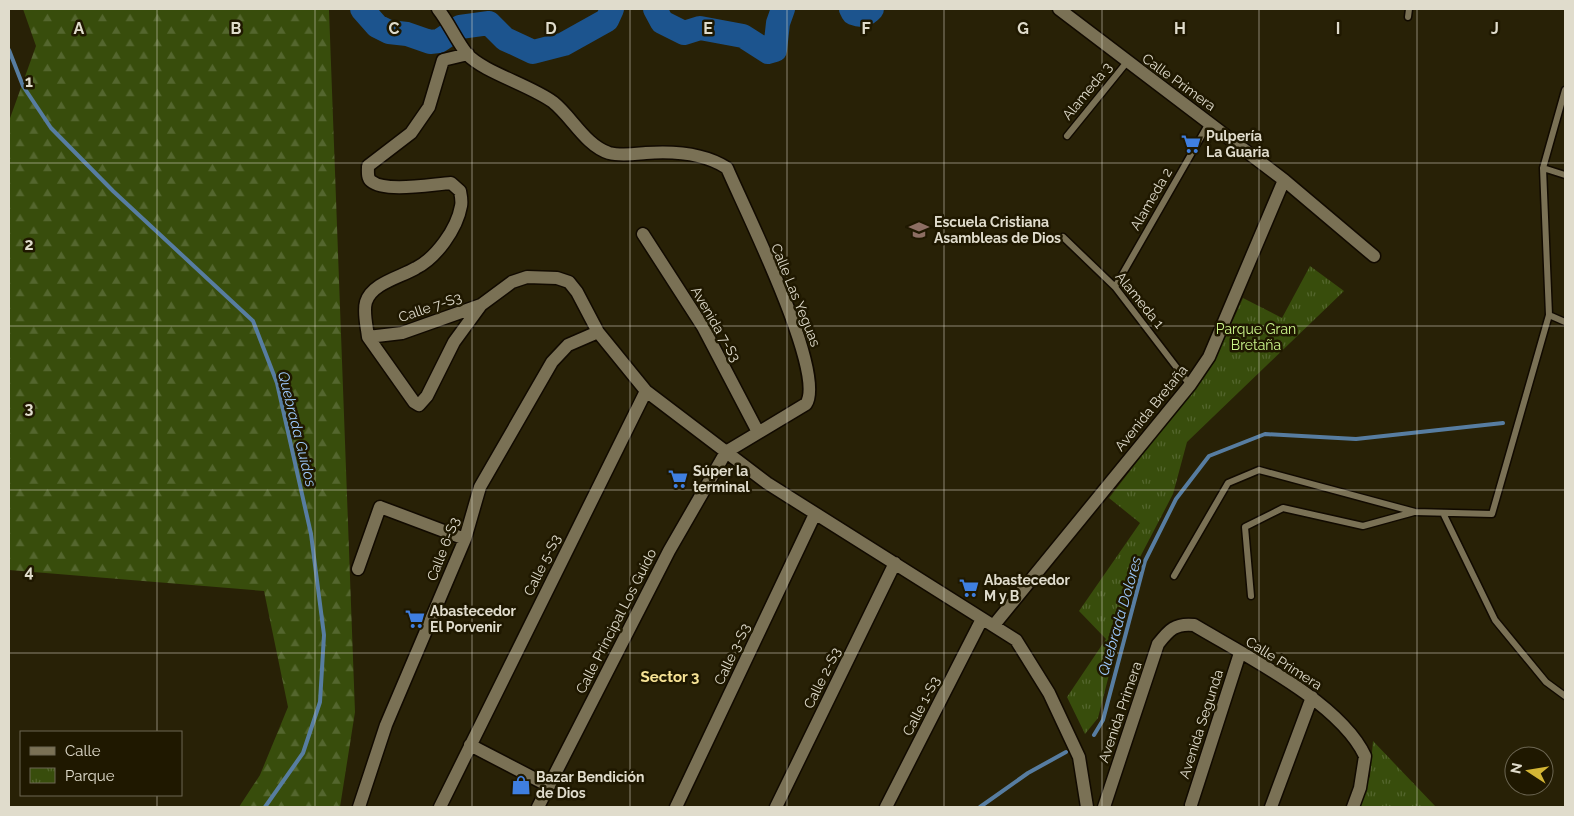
<svg xmlns="http://www.w3.org/2000/svg" width="1574" height="816" viewBox="0 0 1574 816" font-family="Raleway,sans-serif">
<style>
.forest{fill:url(#forest-firs)}
.park{fill:url(#park-tufts)}
.lines{fill:none;stroke-linecap:round;stroke-linejoin:round}
.stream{stroke:#577da1;stroke-width:4}
.river{stroke:#1c548e;stroke-width:24}
.lane-casing{stroke:#110a00;stroke-width:9}
.street-casing{stroke:#110a00;stroke-width:15}
.lane{stroke:#7a7155;stroke-width:6}
.street{stroke:#7a7155;stroke-width:12}
.grid{fill:none;stroke:#e0dccc;stroke-width:1;stroke-opacity:0.55}
.labels{text-anchor:middle;dominant-baseline:central;stroke-width:5;stroke-linejoin:round;paint-order:stroke}
.street-label{font-size:14px;fill:#e0dccc;stroke:#1f1800}
.poi-label{font-size:14px;font-weight:bold;fill:#e0dccc;stroke:#1f1800;text-anchor:start}
.park-label{font-size:14px;fill:#ccf68b;stroke:#1f1800}
.water-label{font-size:15px;font-style:italic;fill:#9dc8fb;stroke:#1f1800}
.neighbourhood-label{font-size:15px;font-weight:bold;fill:#f8e496;stroke:#1f1800}
.grid-label{font-size:16px;text-anchor:middle;font-weight:bold;fill:#e0dccc;stroke:#1f1800;stroke-width:5;stroke-linejoin:round;paint-order:stroke}
</style>
<defs>
<pattern id="forest-firs" width="22" height="20" patternUnits="userSpaceOnUse" patternTransform="scale(1.25)"><rect width="22" height="20" fill="#384d0c"/><path d="M5 1l3.5 6h-7zM16 11l3.5 6h-7z" fill="#54662e"/></pattern>
<pattern id="park-tufts" width="24" height="20" patternUnits="userSpaceOnUse" patternTransform="scale(1.25)"><rect width="24" height="20" fill="#384d0c"/><path d="M3 7l-1-3M5 7V3M7 7l1-3M15 17l-1-3M17 17v-4M19 17l1-3" fill="none" stroke="#54662e"/></pattern>
</defs>
<rect width="100%" height="100%" fill="#282106"/>
<path class="forest" d="M23 9 329 10 355 712 340 807H239L260 775 288 707 264 591 9 570V121L36 46Z"/>
<path class="park" d="M1310 266 1344 291 1187 442 1173 494 1138 561 1098 718 1085 734 1067 697 1106 639 1079 611 1140 523 1109 498 1214 362 1243 298 1282 318Z
M1373 741 1436 807H1358L1370 776Z"/>
<g class="lines">
<path class="stream" d="M9 50 23 86 51 128 113 191 253 321 277 383 311 534 324 635 320 702 303 753 265 807
M1094 735 1103 720 1145 561 1176 499 1209 456 1265 434 1356 439 1503 423
M980 807 1028 773 1066 752"/>
<path class="river" d="M362 9 377 26 389 32 407 34 430 42 439 41 460 27 489 23 505 39 533 52 564 44 607 20 612 9
M655 9 662 22 684 33 700 28 743 36 768 52 775 50 778 23 783 9
M851 9 853 13C861 16 866 16 872 9"/>
<defs>
<path id="lane" d="M1408 17 1409 9
M1067 136 1127 62
M1543 168 1565 175
M1063 237 1115 287 1190 385
M1115 287 1209 123
M1549 315 1565 322
M1443 513 1495 620 1546 682 1565 696
M1174 576 1228 483 1259 470 1415 512 1492 514 1549 315 1543 168 1565 90
M1251 596 1245 527 1283 508 1363 526 1414 512"/>
<path id="street" d="M438 9C449 23 456 40 467 54 483 72 530 85 553 102 572 117 585 145 609 153 621 156 634 154 646 153 674 151 704 153 727 168 743 206 827 373 806 404L726 452 669 551 538 807
M1059 9 1284 180 1374 256
M468 54 443 60 429 107 411 133 368 166C368 171 367 178 371 181 385 193 433 184 451 183L460 191C461 196 462 202 461 206 457 229 436 258 416 268 401 277 372 283 366 302 363 312 367 327 368 337L402 333 481 305 512 282 527 277 557 278 569 282 577 292 598 332 646 391 767 483 1016 640 1049 693 1079 757 1087 807
M643 234 703 327 758 432
M368 337 414 402 419 405 427 396 454 342 481 305
M358 569 380 507 465 539
M994 625 1190 385 1209 357 1284 180
M470 745 549 786
M1191 805 1240 653
M359 807 386 725 465 539 480 487 552 362 568 345 598 332
M440 807 646 391
M676 807 815 514
M776 807 895 563
M886 807 982 619
M1104 807 1158 644C1169 630 1175 623 1194 625 1244 655 1340 702 1365 756L1360 788 1353 807
M1271 807 1312 697"/>
</defs>
<use href="#lane" class="lane-casing"/>
<use href="#street" class="street-casing"/>
<use href="#lane" class="lane"/>
<use href="#street" class="street"/>
</g>
<path class="grid" d="M157 9V732M315 9V807M472 9V807M630 9V807M787 9V807M944 9V807M1102 9V807M1259 9V807M1417 9V807M9 163H1565M9 326H1565M9 490H1565M9 653H1565M157 795V807"/>
<defs>
<symbol id="supermarket-bare" viewBox="-9 -9 18 18"><path d="M-6-5.5h2.5l.6 2H6L4.5 2H-2.5L-4.4-4H-6ZM-1.5 3.2a1.3 1.3 0 1 0 .1 0ZM3 3.2a1.3 1.3 0 1 0 .1 0Z" fill="#3f7fe0" stroke="#1f1800" stroke-width="2.5" paint-order="stroke"/></symbol>
<symbol id="school-bare" viewBox="-9 -9 18 18"><path d="M0-5L7-2L0 1L-7-2ZM-4 1L0 2.5L4 1V4Q0 6-4 4Z" fill="#8d6e63" stroke="#1f1800" stroke-width="2.5" paint-order="stroke"/></symbol>
<symbol id="shop-bare" viewBox="-9 -9 18 18"><path d="M-5-2.5h2.3a2.7 3.5 0 0 1 5.4 0H5L5.5 6h-11ZM-1.5-2.5h3a1.5 2.3 0 0 0-3 0Z" fill="#3f7fe0" stroke="#1f1800" stroke-width="2.5" paint-order="stroke"/></symbol>
</defs>
<g fill-rule="evenodd">
<use href="#supermarket-bare" x="1177" y="130" width="28" height="28"/>
<use href="#school-bare" x="905" y="216" width="28" height="28"/>
<use href="#supermarket-bare" x="664" y="465" width="28" height="28"/>
<use href="#supermarket-bare" x="955" y="574" width="28" height="28"/>
<use href="#supermarket-bare" x="401" y="605" width="28" height="28"/>
<use href="#shop-bare" x="507" y="771" width="28" height="28"/>
</g>
<g class="labels">
<g class="street-label">
<text transform="translate(1179 82) rotate(36)">Calle Primera</text>
<text transform="translate(1087 91) rotate(-51)">Alameda 3</text>
<text transform="translate(1151 199) rotate(-60)">Alameda 2</text>
<text transform="translate(796 295) rotate(68)">Calle Las Yeguas</text>
<text transform="translate(1140 300) rotate(51)">Alameda 1</text>
<text transform="translate(430 307) rotate(-19)">Calle 7-S3</text>
<text transform="translate(716 324) rotate(60)">Avenida 7-S3</text>
<text transform="translate(1151 408) rotate(-51)">Avenida Bretaña</text>
<text transform="translate(443 549) rotate(-69)">Calle 6-S3</text>
<text transform="translate(542 565) rotate(-64)">Calle 5-S3</text>
<text transform="translate(616 621) rotate(-63)">Calle Principal Los Guido</text>
<text transform="translate(732 654) rotate(-65)">Calle 3-S3</text>
<text transform="translate(1284 663) rotate(32)">Calle Primera</text>
<text transform="translate(822 678) rotate(-64)">Calle 2-S3</text>
<text transform="translate(921 706) rotate(-63)">Calle 1-S3</text>
<text transform="translate(1120 712) rotate(-71)">Avenida Primera</text>
<text transform="translate(1201 724) rotate(-72)">Avenida Segunda</text>
</g>
<g class="poi-label">
<text x="1206" y="136">Pulpería<tspan x="1206" dy="16">La Guaria</tspan></text>
<text x="934" y="222">Escuela Cristiana<tspan x="934" dy="16">Asambleas de Dios</tspan></text>
<text x="693" y="471">Súper la<tspan x="693" dy="16">terminal</tspan></text>
<text x="984" y="580">Abastecedor<tspan x="984" dy="16">M y B</tspan></text>
<text x="430" y="611">Abastecedor<tspan x="430" dy="16">El Porvenir</tspan></text>
<text x="536" y="777">Bazar Bendición<tspan x="536" dy="16">de Dios</tspan></text>
</g>
<g class="park-label">
<text x="1256" y="329">Parque Gran<tspan x="1256" dy="16">Bretaña</tspan></text>
</g>
<g class="water-label">
<text transform="translate(297 429) rotate(76)">Quebrada Guidos</text>
<text transform="translate(1120 616) rotate(-74)">Quebrada Dolores</text>
</g>
<g class="neighbourhood-label">
<text x="670" y="677">Sector 3</text>
</g>
</g>
<g class="grid-label">
<text x="79" y="34">A</text>
<text x="236" y="34">B</text>
<text x="394" y="34">C</text>
<text x="551" y="34">D</text>
<text x="708" y="34">E</text>
<text x="866" y="34">F</text>
<text x="1023" y="34">G</text>
<text x="1180" y="34">H</text>
<text x="1338" y="34">I</text>
<text x="1495" y="34">J</text>
<text x="29" y="87">1</text>
<text x="29" y="250">2</text>
<text x="29" y="414">3</text>
<text x="29" y="577">4</text>
</g>
<rect width="1574" height="816" fill="none" stroke="#e0dccc" stroke-width="20"/>
<rect x="20" y="731" width="162" height="65" fill="#1f1800" stroke="#6c6652"/>
<rect x="30" y="747" width="25" height="8" fill="#7a7155" stroke="#6c6652"/>
<text x="65" y="756" font-size="15" fill="#e0dccc">Calle</text>
<rect x="30" y="768" width="25" height="15" fill="url(#park-tufts)" stroke="#6c6652"/>
<text x="65" y="781" font-size="15" fill="#e0dccc">Parque</text>
<g transform="translate(1529 771) rotate(282)"><circle r="24" fill="#1f1800" stroke="#6c6652"/>
<path d="M0-4L9 19L0 12L-9 19Z" fill="#d4b635"/>
<text y="-8" font-size="14" font-weight="bold" text-anchor="middle" fill="#e0dccc">N</text>
</g>
</svg>
